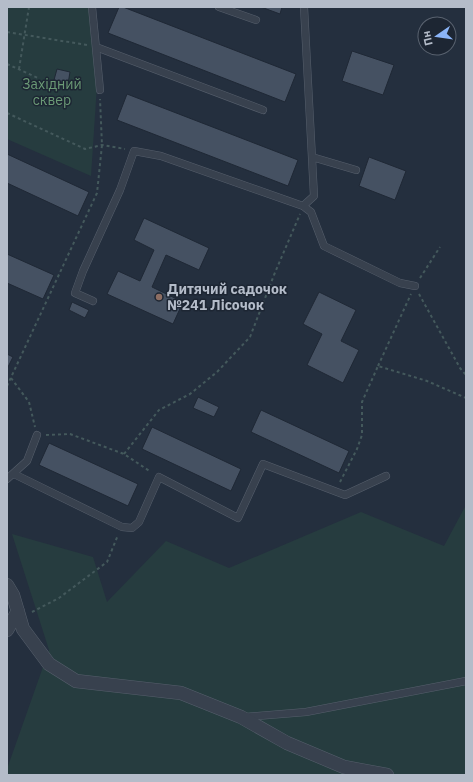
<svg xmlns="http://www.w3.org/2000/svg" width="473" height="782" viewBox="0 0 473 782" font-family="'IBM Plex Sans',sans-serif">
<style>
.green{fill:#263c3f}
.building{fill:#455162;stroke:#1f2835}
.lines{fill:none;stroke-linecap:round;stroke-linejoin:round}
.service-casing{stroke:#565f6c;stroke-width:8}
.minor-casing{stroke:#565f6c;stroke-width:14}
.path{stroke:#44595c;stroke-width:2;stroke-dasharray:3 3;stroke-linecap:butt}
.service{stroke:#38414e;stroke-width:7}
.minor{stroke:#38414e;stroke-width:13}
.education-dot{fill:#8d6e63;stroke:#1d2633;stroke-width:1.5}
.labels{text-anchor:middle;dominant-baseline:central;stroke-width:3;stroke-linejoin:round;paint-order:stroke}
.park-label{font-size:14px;fill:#6b9a76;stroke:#1d2633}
.poi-label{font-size:14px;font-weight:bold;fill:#b4bcc9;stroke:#1d2633;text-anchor:start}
</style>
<rect width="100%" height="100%" fill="#242f3e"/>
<path class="green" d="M7 7H89L97 85 91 176 7 139Z
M466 505V775H7V769L49 650 12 534 93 557 107 602 166 541 229 568 361 512 444 546Z"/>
<path class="building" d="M119 7H123L296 74 285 102 108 33Z
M261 7H282L280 14Z
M352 51 394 65 383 95 342 81Z
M57 69 70 72 68 84 54 80Z
M127 94 298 160 288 186 117 120Z
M7 154 89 192 78 216 7 183Z
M369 157 406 171 395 200 359 186Z
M144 218 209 248 199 270 166 255 152 287 183 302 173 324 107 294 118 271 140 281 154 250 134 240Z
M7 254 54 275 43 299 7 283Z
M319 292 356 310 341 341 359 350 343 383 307 365 322 334 303 324Z
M72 302 89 310 85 318 69 310Z
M7 354 13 357 7 369Z
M198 397 219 407 214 417 193 408Z
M261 410 349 451 339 473 251 432Z
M152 427 241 469 231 491 142 449Z
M49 443 138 484 128 506 39 465Z"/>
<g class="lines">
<defs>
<path id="service" d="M92 7 100 90
M219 7 256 20
M96 47 263 110
M312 157 356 170
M303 206 314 196 304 7
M93 301 75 293 83 271 120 190 134 151 161 156 303 206 311 212 324 246 400 283 415 286
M14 474 122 527 132 528 139 522 159 477 238 518 263 464 345 495 386 476
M7 479 27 461 37 435
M245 717 306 712 466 681"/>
<path id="minor" d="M7 585 13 595 23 629 49 664 76 681 181 693 241 717 287 743 344 767 387 775
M7 630 18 611"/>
</defs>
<use href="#service" class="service-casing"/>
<use href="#minor" class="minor-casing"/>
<path class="path" d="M7 32 87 45
M7 64 38 78
M19 69 29 7
M7 113 85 149 102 145 125 149
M420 278 440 247
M419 294 460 368 466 375
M378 366 411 294
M11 378 29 402 35 427
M7 386 97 193 102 145 100 99
M46 435 70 434 124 454 151 472
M124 454 159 410 190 394 217 372 250 337 274 275 300 214
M340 482 357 449 362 435V402L378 366 427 381 466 398
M32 612 59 598 107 562 118 535"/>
<use href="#service" class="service"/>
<use href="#minor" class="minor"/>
</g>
<circle class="education-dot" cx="159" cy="297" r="4"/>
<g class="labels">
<g class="park-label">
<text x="52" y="84">Західний<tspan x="52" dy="16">сквер</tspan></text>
</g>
<g class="poi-label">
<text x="167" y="289">Дитячий садочок<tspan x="167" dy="16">№241 Лісочок</tspan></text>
</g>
</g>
<rect width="473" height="782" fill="none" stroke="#b4bcc9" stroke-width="16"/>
<g transform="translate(437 36) rotate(257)"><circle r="19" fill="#1d2633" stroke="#59626f"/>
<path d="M0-3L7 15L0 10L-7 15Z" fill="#8ab4f8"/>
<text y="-6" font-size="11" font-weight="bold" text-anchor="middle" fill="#b4bcc9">Пн</text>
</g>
</svg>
